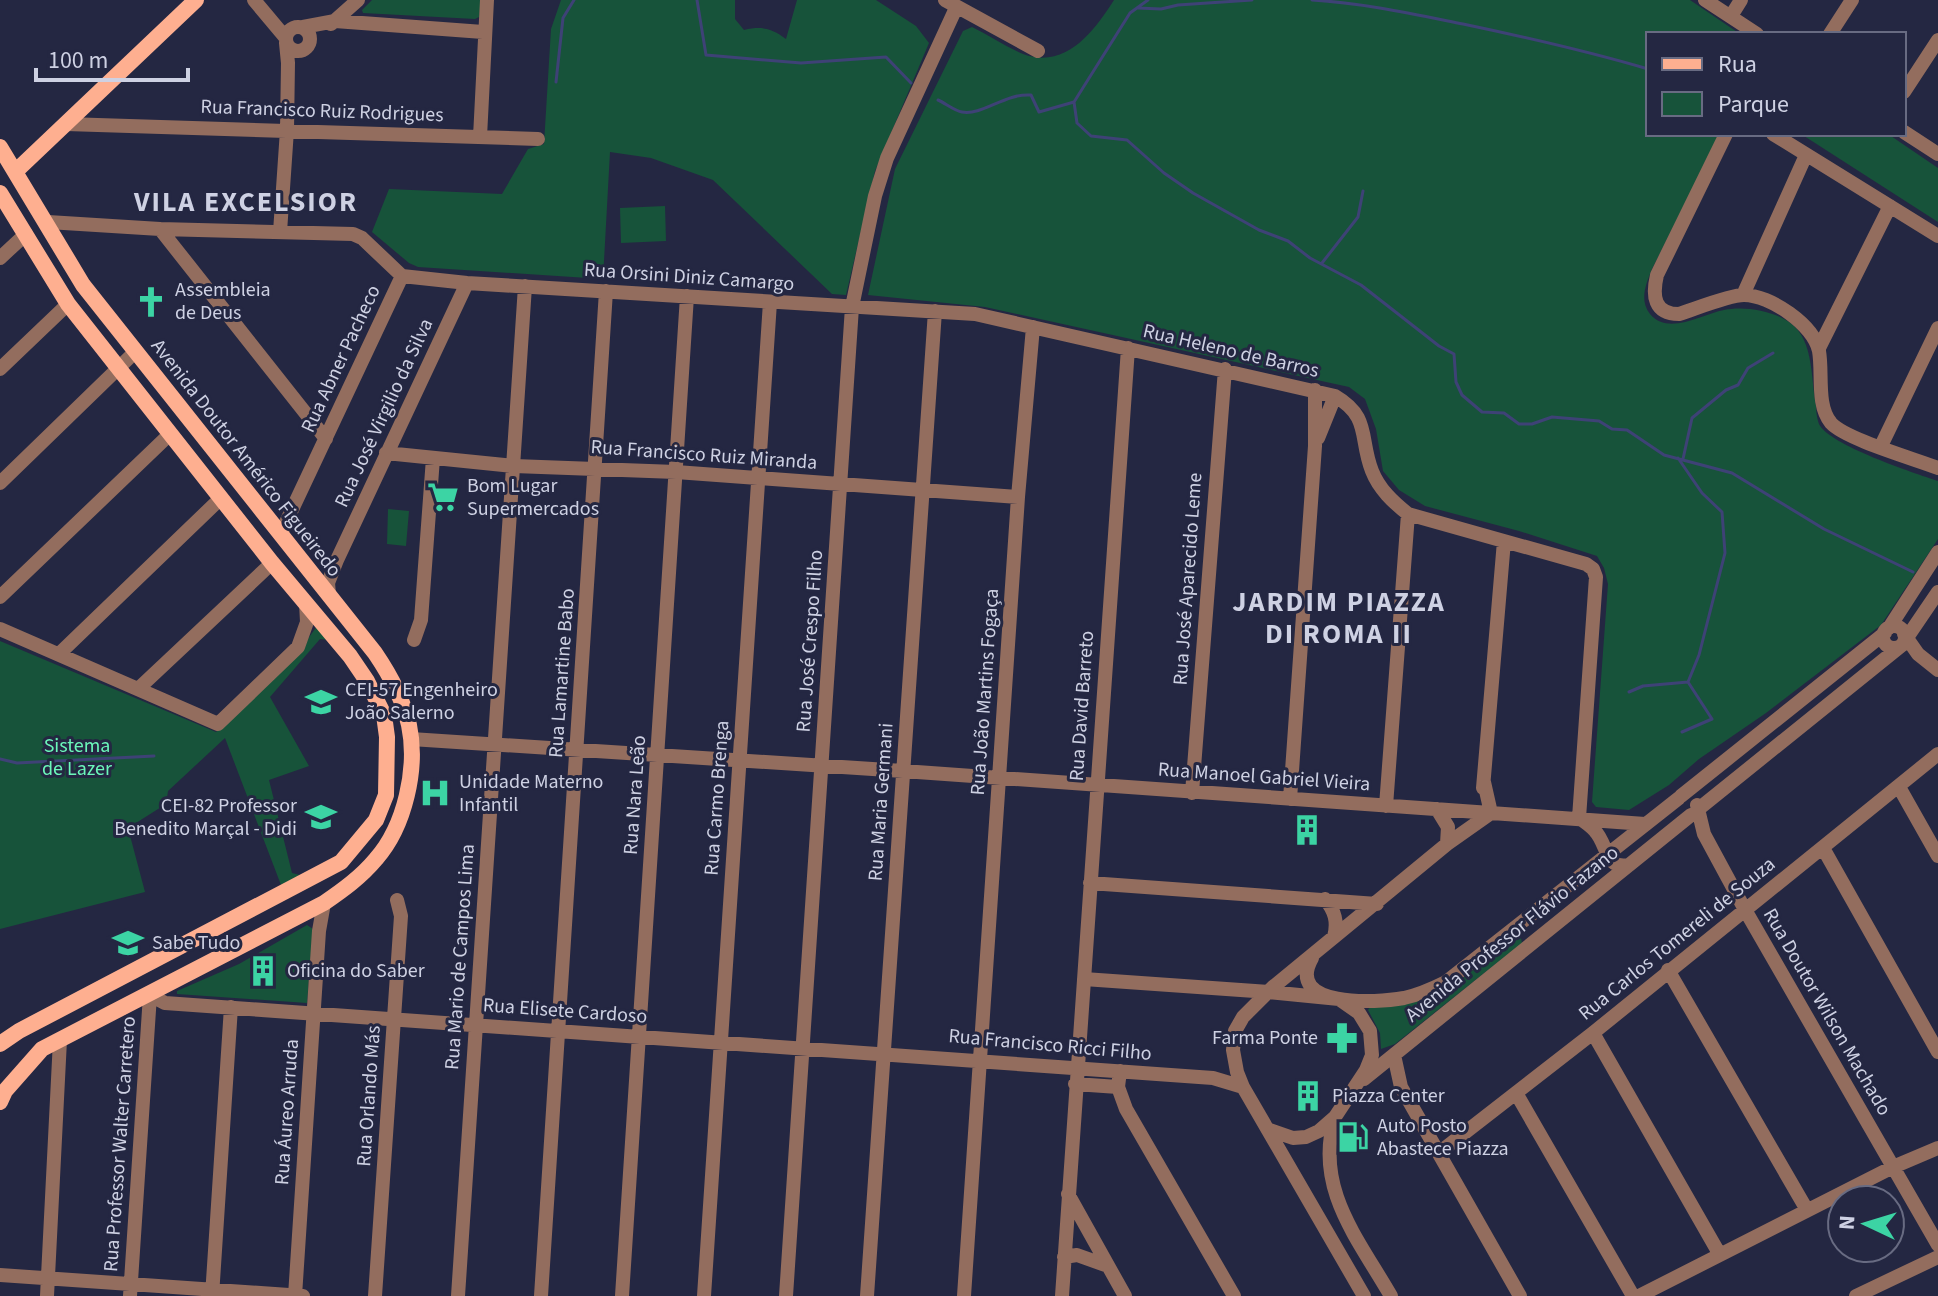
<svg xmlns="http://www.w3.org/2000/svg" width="1938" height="1296" viewBox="0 0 1938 1296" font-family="'Source Sans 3','Noto Sans KR',sans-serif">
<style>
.green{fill:#17533a}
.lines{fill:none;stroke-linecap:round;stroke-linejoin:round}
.stream{stroke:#3e4276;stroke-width:3}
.minor{stroke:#936d5e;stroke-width:14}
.major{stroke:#feaf90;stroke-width:16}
.labels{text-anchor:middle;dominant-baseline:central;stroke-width:6;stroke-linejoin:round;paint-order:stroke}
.street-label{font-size:20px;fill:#ced1e3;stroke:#242742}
.poi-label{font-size:20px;fill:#ced1e3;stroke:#242742;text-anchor:start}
.park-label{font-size:20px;fill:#6bf7ba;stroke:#242742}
.district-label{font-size:28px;font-weight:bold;letter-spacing:2px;fill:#ced1e3;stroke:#242742}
</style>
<rect width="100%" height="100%" fill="#242742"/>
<path class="green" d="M372 0H482L479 17 475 19 363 13 362 10Z
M561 0H735V19L744 30C762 26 771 28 786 39L797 0H876L916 26 929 43 875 171 846 295 832 294 713 180 651 158 610 152 603 279 418 267 409 263 372 232 389 189 502 194 528 149 544 144 551 29Z
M1114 0H1690L1740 34H1648V134H1720L1652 269C1646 284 1639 300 1650 314 1668 336 1703 314 1724 310 1742 306 1768 310 1784 319 1815 335 1810 375 1816 406 1816 411 1817 419 1819 424 1829 445 1914 473 1938 481V539L1881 625 1766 713 1699 759 1669 785 1629 810 1596 807 1592 802 1608 584 1604 568 1597 556 1519 531 1425 506 1399 490 1383 471 1376 429 1365 399 1349 387 985 307 868 295 895 169 963 31 972 27C989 35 1006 47 1023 54 1066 70 1094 31 1114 0Z
M1801 134H1888L1938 168V222Z
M665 206 666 241 621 243 620 208Z
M388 509 409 511 406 546 387 544Z
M317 626 330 640 320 639 270 697 309 766 269 780 292 873 300 875 281 885 225 738 168 791 166 804 128 828 145 892 0 929V641L216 732 293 660Z
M307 925 313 929 307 1003 177 994V991L239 964Z
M1520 933 1522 943 1395 1044 1381 1049 1380 1033 1368 1010 1370 1007 1415 1002 1449 989Z"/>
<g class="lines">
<path class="stream" d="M697 0 706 55 801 63 886 57 911 83
M1312 0C1363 3 1413 14 1463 24 1525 37 1587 51 1648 69
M1138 8 1161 9 1178 5 1252 0
M556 82 563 18 574 0
M938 100C945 103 955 111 962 112 982 116 1005 93 1031 95L1039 112 1074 102 1077 123 1091 136 1127 140 1164 173 1193 193 1259 230 1288 241 1310 258 1361 285 1439 346 1454 354 1456 382 1462 395 1482 412 1504 413 1519 424H1532L1552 417 1599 421 1612 429 1627 430 1664 455 1732 473 1824 529 1913 572
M1074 102 1130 13 1148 0
M1322 263 1358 217 1363 191
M1683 459 1692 418 1726 390 1738 385 1748 368 1773 353
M1629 692 1643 686 1688 682 1699 655 1725 553 1722 512 1702 493 1678 458
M1682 732 1712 719 1688 682
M0 759 17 763 154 756"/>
<path class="minor" d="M254 0 285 37
M945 0 1038 51
M1705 0 1757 34
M1731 16 1741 0
M331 24 358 0
M286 39a12 12 0 1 1 24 0a12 12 0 1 1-24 0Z
M303 27 335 21 483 32
M1830 34 1852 0
M1904 92 1938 40
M66 124 538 139
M1904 132 1938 154
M1726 134 1657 275C1652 296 1654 314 1679 314 1695 309 1729 295 1744 295 1770 295 1814 325 1819 351 1823 373 1816 405 1831 423 1845 439 1915 459 1938 468
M1773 134 1938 236
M480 137 487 0
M48 222 160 229 353 234 362 238 402 276 281 533
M160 229 326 439
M280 232 287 130 288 63 286 43
M0 258 26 234
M402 276 467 283 975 314 1335 396C1371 417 1359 438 1372 471 1379 489 1393 502 1408 514L1586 564 1593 569 1596 577 1579 818
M1743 295 1806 155
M1819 348 1890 206
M0 369 68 304
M1318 438 1335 396
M1881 446 1938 328
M386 453 514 466 676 472 1018 497
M0 483 136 351
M329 594 328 583 337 560 467 283
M0 597 170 434
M1883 637a11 11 0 1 1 22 0a11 11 0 1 1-22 0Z
M1889 628 1938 552
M0 629 218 724 298 647 307 622 306 603
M1904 634 1918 654 1938 670
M414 640 421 620 433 458
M1904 642 1938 592
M59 654 221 498
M138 689 272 563
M411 739 903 771 1645 824
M1899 787 1938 856
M1483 788 1504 541
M1192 793 1225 369
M1681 796 1885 633
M1290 799 1315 446V390
M1697 805 1704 834 1744 908 1938 1245
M1386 806 1408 514
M1437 809 1448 827 1447 844
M1696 811 1902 645
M1579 818C1585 822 1591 826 1595 831 1608 844 1604 870 1629 865
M1823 848 1938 1052
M1090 883 1377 904
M1325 899C1335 911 1338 922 1334 937
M1312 958C1284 1008 1377 1003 1404 998 1418 995 1432 989 1446 982L1679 798
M1668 970 1807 1210
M1084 979 1269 992 1339 999 1359 1013 1370 1031 1372 1055 1366 1070 1335 1117 1319 1131 1306 1137 1293 1138 1270 1130
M1593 1033 1720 1255
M1394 1055 1401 1087 1520 1296
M1120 1071 1118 1087 1126 1109 1234 1296
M1364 1079 1691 815
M1075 1084 1118 1087
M1516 1093 1633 1296
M1335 1117C1314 1188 1357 1237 1391 1296
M1440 1152 1593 1033 1938 754
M1068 1194 1125 1296
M1064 1257 1077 1255 1108 1266
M0 1275 303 1296
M47 1296 60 1040
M130 1296 150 995 165 1003 1213 1078 1243 1087
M212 1296 231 1007
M295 1296 319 931 324 903
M375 1296 401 916 397 900
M458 1296 525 286
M541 1296 606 291
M622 1296 687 296
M704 1296 770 302
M786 1296 852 307 875 196 887 158 956 8
M867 1296 935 311
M964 1296 1018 497 1033 327
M1062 1296 1128 348
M1364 1296 1243 1087 1237 1072 1233 1050 1235 1031 1243 1017 1273 987 1334 937 1447 844 1491 813 1484 782
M1639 1296 1893 1167 1938 1148
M1856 1296 1938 1257"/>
<path class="major" d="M0 147 83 285 375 653C390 675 403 699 409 725 418 768 405 826 376 859 361 877 343 890 324 903L42 1049 5 1091 0 1102
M16 171 196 0
M0 193 68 304 272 563 350 656 367 681 384 715 387 737 386 795 376 820 341 862 19 1031 0 1044"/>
</g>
<defs>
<symbol id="church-bare" viewBox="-9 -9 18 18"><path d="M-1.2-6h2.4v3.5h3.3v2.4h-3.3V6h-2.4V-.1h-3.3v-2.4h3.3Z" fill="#3cd4a4" stroke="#242742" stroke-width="2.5" paint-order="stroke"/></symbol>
<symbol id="supermarket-bare" viewBox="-9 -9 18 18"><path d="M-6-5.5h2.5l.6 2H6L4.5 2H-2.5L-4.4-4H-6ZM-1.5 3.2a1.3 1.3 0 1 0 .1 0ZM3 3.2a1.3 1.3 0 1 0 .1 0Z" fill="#3cd4a4" stroke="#242742" stroke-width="2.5" paint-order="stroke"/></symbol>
<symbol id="school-bare" viewBox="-9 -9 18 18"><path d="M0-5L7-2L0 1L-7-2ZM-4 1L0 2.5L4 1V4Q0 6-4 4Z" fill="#3cd4a4" stroke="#242742" stroke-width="2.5" paint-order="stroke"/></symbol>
<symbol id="hospital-bare" viewBox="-9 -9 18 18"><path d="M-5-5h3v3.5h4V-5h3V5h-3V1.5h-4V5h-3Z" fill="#3cd4a4" stroke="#242742" stroke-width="2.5" paint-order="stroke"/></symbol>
<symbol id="building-bare" viewBox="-9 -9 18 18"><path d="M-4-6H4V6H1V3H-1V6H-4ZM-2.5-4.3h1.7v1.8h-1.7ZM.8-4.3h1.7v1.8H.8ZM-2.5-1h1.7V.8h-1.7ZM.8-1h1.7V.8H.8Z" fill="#3cd4a4" stroke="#242742" stroke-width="2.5" paint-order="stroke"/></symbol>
<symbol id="pharmacy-bare" viewBox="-9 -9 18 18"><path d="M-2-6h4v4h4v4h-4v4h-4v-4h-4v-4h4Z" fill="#3cd4a4" stroke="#242742" stroke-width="2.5" paint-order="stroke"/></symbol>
<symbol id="fuel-bare" viewBox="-9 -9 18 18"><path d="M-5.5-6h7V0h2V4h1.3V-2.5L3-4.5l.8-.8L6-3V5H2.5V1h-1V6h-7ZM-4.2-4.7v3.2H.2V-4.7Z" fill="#3cd4a4" stroke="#242742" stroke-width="2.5" paint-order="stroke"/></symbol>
</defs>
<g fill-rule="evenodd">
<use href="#church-bare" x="129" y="280" width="44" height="44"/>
<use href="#supermarket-bare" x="421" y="475" width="44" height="44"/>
<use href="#school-bare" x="299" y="680" width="44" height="44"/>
<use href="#hospital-bare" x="413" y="771" width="44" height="44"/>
<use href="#school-bare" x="299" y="795" width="44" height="44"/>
<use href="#building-bare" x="1285" y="808" width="44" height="44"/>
<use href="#school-bare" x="106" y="921" width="44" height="44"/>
<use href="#building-bare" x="241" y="949" width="44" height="44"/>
<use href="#pharmacy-bare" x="1320" y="1016" width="44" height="44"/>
<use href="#building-bare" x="1286" y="1074" width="44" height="44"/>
<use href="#fuel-bare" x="1331" y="1115" width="44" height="44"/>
</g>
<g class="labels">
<g class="street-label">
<text transform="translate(322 111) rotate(2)">Rua Francisco Ruiz Rodrigues</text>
<text transform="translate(689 277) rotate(4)">Rua Orsini Diniz Camargo</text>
<text transform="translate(1231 351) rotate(13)">Rua Heleno de Barros</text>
<text transform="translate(341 359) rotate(-65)">Rua Abner Pacheco</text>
<text transform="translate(384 413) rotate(-65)">Rua José Virgilio da Silva</text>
<text transform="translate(704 455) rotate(4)">Rua Francisco Ruiz Miranda</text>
<text transform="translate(246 458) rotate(52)">Avenida Doutor Américo Figueiredo</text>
<text transform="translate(1188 579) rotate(-86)">Rua José Aparecido Leme</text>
<text transform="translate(810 641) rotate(-86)">Rua José Crespo Filho</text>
<text transform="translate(562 673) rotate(-86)">Rua Lamartine Babo</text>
<text transform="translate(985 692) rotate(-86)">Rua João Martins Fogaça</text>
<text transform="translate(1082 706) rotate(-86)">Rua David Barreto</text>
<text transform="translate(1264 777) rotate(4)">Rua Manoel Gabriel Vieira</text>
<text transform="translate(635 795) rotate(-86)">Rua Nara Leão</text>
<text transform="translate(717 798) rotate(-86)">Rua Carmo Brenga</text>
<text transform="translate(881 802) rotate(-86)">Rua Maria Germani</text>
<text transform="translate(1512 934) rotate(-39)">Avenida Professor Flávio Fazano</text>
<text transform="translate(1677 939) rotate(-39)">Rua Carlos Tomereli de Souza</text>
<text transform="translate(460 957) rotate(-86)">Rua Mario de Campos Lima</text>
<text transform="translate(565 1011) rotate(4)">Rua Elisete Cardoso</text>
<text transform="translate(1827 1012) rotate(60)">Rua Doutor Wilson Machado</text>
<text transform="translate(1050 1045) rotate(5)">Rua Francisco Ricci Filho</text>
<text transform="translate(369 1096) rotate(-86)">Rua Orlando Más</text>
<text transform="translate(287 1112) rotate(-86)">Rua Áureo Arruda</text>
<text transform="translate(120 1144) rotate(-86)">Rua Professor Walter Carretero</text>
</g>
<g class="poi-label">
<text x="175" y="290">Assembleia<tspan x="175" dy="23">de Deus</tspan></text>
<text x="467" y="486">Bom Lugar<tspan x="467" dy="23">Supermercados</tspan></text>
<text x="345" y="690">CEI-57 Engenheiro<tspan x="345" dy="23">João Salerno</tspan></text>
<text x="459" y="782">Unidade Materno<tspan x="459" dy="23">Infantil</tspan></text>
<text x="297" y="806" text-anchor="end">CEI-82 Professor<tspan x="297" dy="23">Benedito Marçal - Didi</tspan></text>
<text x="1331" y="830">ㅤ</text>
<text x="152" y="943">Sabe Tudo</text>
<text x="287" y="971">Oficina do Saber</text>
<text x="1318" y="1038" text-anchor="end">Farma Ponte</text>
<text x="1332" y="1096">Piazza Center</text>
<text x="1377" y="1126">Auto Posto<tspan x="1377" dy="23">Abastece Piazza</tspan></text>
</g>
<g class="park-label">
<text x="77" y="746">Sistema<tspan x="77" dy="23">de Lazer</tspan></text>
</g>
<g class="district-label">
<text x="246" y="202">VILA EXCELSIOR</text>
<text x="1339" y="602">JARDIM PIAZZA<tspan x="1339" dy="32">DI ROMA II</tspan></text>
</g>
</g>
<rect x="1646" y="32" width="260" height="104" fill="#242742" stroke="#686b82" stroke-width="2"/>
<rect x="1662" y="58" width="40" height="12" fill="#feaf90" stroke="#686b82" stroke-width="2"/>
<text x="1718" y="72" font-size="24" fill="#ced1e3">Rua</text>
<rect x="1662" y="92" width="40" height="24" fill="#17533a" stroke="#686b82" stroke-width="2"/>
<text x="1718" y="112" font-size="24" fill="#ced1e3">Parque</text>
<g transform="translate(1866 1224) rotate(274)"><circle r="38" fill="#242742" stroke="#686b82" stroke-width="2"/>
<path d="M0-6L14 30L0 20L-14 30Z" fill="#3cd4a4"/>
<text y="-12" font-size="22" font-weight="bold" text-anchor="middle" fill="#ced1e3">N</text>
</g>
<path d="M36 68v12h152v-12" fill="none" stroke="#ced1e3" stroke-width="4"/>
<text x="48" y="68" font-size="24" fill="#ced1e3" stroke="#242742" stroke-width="6" paint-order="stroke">100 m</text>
</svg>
